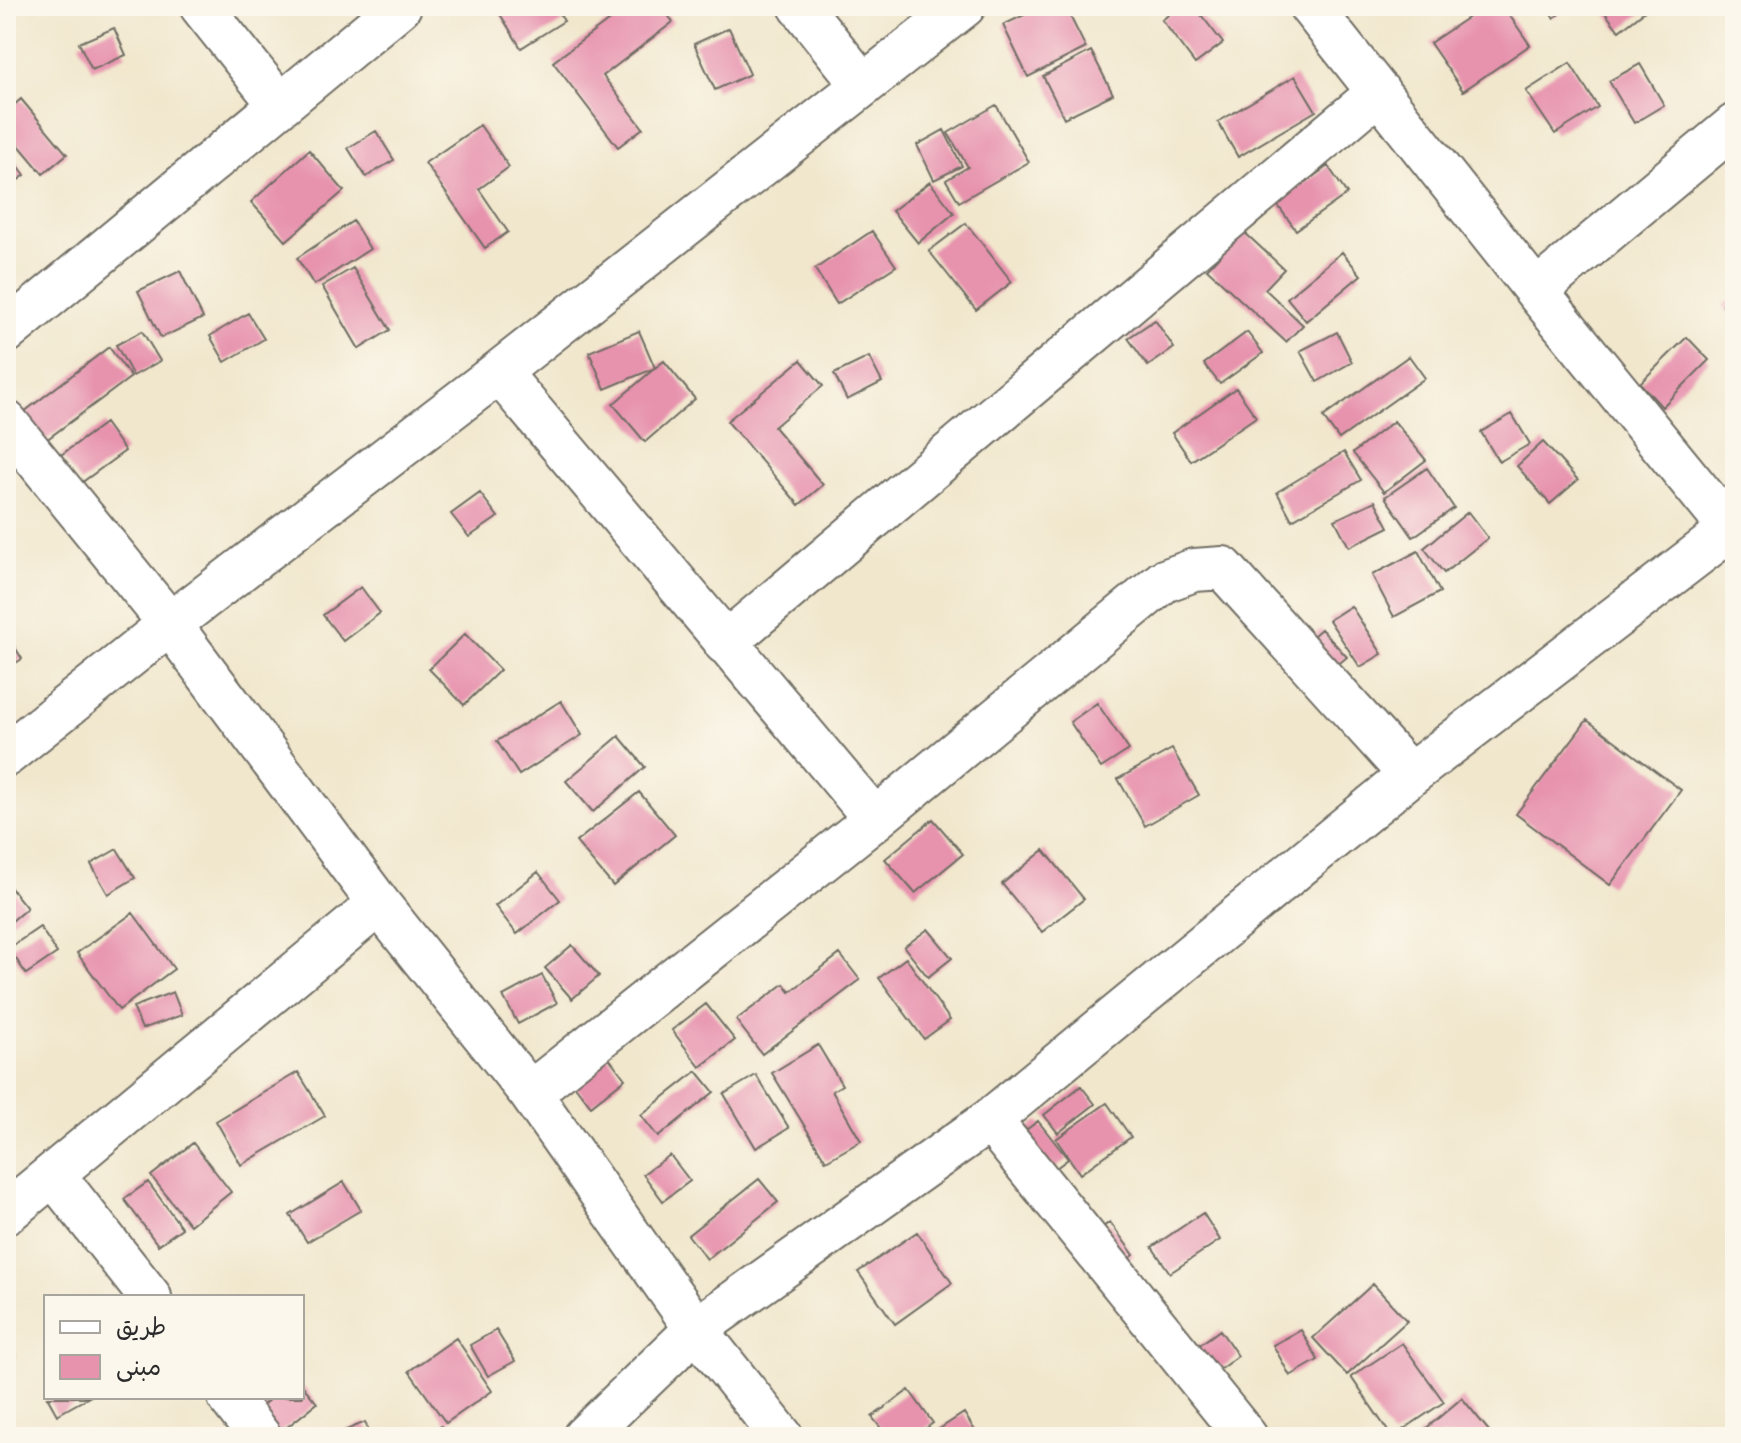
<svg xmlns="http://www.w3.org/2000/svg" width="1741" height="1443" viewBox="0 0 1741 1443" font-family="Itim,'Playpen Sans Arabic',sans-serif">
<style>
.building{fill:#e793ae}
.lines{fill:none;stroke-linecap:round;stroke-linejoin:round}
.minor-casing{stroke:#706d64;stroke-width:46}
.minor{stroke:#fff;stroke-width:42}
</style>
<rect width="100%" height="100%" fill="#fbf7ec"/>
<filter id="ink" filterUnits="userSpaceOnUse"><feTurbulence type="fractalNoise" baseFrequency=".0125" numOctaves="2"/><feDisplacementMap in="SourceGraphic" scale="16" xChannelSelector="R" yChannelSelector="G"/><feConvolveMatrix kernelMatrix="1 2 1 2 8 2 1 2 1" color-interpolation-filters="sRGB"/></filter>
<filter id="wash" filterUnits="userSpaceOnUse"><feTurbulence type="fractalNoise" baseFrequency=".006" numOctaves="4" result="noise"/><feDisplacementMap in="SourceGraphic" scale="32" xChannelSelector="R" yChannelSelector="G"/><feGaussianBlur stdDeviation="1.8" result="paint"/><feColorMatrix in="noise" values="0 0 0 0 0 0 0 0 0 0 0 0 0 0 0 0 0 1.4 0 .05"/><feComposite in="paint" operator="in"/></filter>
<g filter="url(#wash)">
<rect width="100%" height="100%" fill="#f1e7cd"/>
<g id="blocks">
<path class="building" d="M495 6H554L564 21 521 48Z
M628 6H661L673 22 603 76 643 128 618 147 553 62Z
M1043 6H1065L1086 48 1028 77 1003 25Z
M1180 6H1194L1223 43 1195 64 1162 20Z
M1485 6H1503L1530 45 1463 91 1430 43Z
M1545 6H1569L1554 18Z
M1600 6H1651L1619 31Z
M114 28 126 55 92 70 79 43Z
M729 28 750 74 715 90 694 44Z
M1091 51 1113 94 1064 118 1043 76Z
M1570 63 1598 107 1555 134 1526 91Z
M1640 64 1664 105 1634 123 1609 81Z
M1295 76 1316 111 1238 157 1218 122Z
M21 99 67 154 43 174 6 130V112Z
M996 105 1029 162 959 202 946 180 968 167 948 133Z
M480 125 509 167 479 189 508 232 485 248 425 163Z
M944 130 962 166 934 180 917 145Z
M376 131 394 160 366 177 348 148Z
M6 149 25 175 6 189Z
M309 150 344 191 286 241 251 202Z
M1328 166 1347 194 1296 230 1276 203Z
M930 182 954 213 918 243 892 211Z
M353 221 370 249 314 285 297 258Z
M966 223 1012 282 976 310 929 251Z
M872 231 896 266 837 304 815 269Z
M1243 231 1284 269 1265 289 1303 325 1286 342 1207 269Z
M1342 252 1361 275 1306 321 1287 298Z
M353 268 390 330 359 349 322 286Z
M180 271 203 318 161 338 138 291Z
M1735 297V324L1723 305Z
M248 313 264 339 225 362 210 336Z
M1155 320 1174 348 1148 366 1128 338Z
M142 331 160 361 133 376 116 345Z
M639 331 655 368 664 361 695 399 645 442 613 404 655 368 605 389 589 352Z
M1247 332 1263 353 1220 384 1204 364Z
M1337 332 1352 362 1317 382 1300 351Z
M1687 337 1709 360 1662 407 1640 383Z
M109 347 131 377 46 440 24 412Z
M1409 356 1425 378 1339 439 1323 417Z
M869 357 882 382 847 400 834 374Z
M801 360 823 386 774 427 823 485 799 505 727 421Z
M1236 388 1256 417 1191 461 1172 433Z
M1512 414 1530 444 1499 462 1481 432Z
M1394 421 1426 460 1384 492 1353 453Z
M105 423 125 451 81 483 61 455Z
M1543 442 1578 480 1550 504 1517 466Z
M1344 452 1361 480 1292 520 1277 492Z
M1427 468 1454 508 1413 537 1385 497Z
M480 493 498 517 469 537 451 514Z
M1375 501 1389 527 1349 547 1335 520Z
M1468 512 1488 538 1444 573 1424 548Z
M1418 551 1440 592 1394 617 1372 575Z
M361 587 380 613 343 641 323 615Z
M1351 606 1382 654 1360 667 1329 620Z
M1321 629 1347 657 1321 679 1297 650Z
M6 632 22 659 6 669Z
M465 634 500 670 464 705 429 669Z
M561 701 582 735 519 775 497 741Z
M1097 703 1129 750 1101 768 1070 722Z
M1587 720 1681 790 1610 885 1516 814Z
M619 736 645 767 593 812 566 781Z
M1172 749 1199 795 1145 826 1118 779Z
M639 792 675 835 613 886 576 842Z
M933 819 963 854 915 893 885 859Z
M117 849 135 878 108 894 91 864Z
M1044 850 1084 899 1042 932 1002 884Z
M538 872 560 900 517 934 495 906Z
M6 882 27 908 6 926Z
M133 913 174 969 119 1010 77 953Z
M40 927 57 953 26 974 9 948Z
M928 929 952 958 928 977 904 947Z
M572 945 599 976 572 999 545 968Z
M840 954 860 980 762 1054 736 1020 784 984 790 992Z
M906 958 950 1020 924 1039 879 978Z
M542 975 557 1003 518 1024 503 996Z
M173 992 182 1015 142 1029 133 1007Z
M706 1004 735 1040 700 1067 672 1030Z
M818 1045 842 1085 832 1091 861 1141 826 1161 772 1073Z
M603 1050 625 1079 591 1106 569 1078Z
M697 1071 714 1092 658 1137 641 1115Z
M298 1072 325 1116 241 1165 216 1121Z
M756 1075 789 1128 756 1148 724 1094Z
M1081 1086 1095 1104 1058 1133 1044 1115Z
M1107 1103 1131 1137 1080 1174 1056 1139Z
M1038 1121 1068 1159 1035 1184 1005 1146Z
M193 1143 231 1192 190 1225 151 1176Z
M670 1155 690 1181 663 1201 643 1174Z
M759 1179 778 1202 707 1259 688 1235Z
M148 1182 182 1228 158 1245 124 1199Z
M344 1182 361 1210 307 1242 290 1215Z
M1203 1213 1220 1240 1170 1273 1152 1247Z
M1110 1222 1134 1255 1108 1274 1084 1241Z
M917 1232 952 1283 895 1324 858 1272Z
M1373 1284 1407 1321 1347 1375 1313 1338Z
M496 1330 515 1361 488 1376 470 1345Z
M1220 1330 1238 1356 1198 1385 1180 1359Z
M1301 1330 1318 1360 1290 1376 1273 1345Z
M456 1338 492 1391 446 1423 409 1371Z
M6 1340 16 1356 6 1362Z
M1402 1343 1444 1402 1392 1437 1351 1377Z
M302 1385 317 1403 276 1436 256 1411 272 1397H302Z
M909 1390 933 1423 914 1437H888L872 1417Z
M47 1397H89L57 1415Z
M1462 1398 1494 1437H1416Z
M964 1413 979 1437H927Z
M365 1422 371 1437H330Z
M441 1426 450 1437H426Z"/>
</g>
</g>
<g filter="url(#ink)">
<use href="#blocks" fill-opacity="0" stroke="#706d64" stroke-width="2"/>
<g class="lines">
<defs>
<path id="minor" d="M201 6 280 105
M800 6 863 85
M1310 6 1536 291 1735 535
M1536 291 1735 125
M6 332 400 6
M499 372 875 819
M6 422 170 624 379 904 530 1093 696 1329 782 1437
M725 643 1379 92
M6 755 170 624 499 372 964 6
M530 1093 875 819 1164 581 1194 570 1223 568 1410 775
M990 1120 1246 1437
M53 1174 150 1297
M6 1213 379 904
M229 1397 260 1437
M584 1437 696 1329 990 1120 1410 775 1735 526"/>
</defs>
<use href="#minor" class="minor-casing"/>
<use href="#minor" class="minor"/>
</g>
</g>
<rect width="1741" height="1443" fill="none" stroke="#fbf7ec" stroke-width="32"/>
<rect x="44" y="1295" width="260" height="104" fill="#fbf7ec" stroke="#a8a59f" stroke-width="2"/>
<rect x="60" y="1321" width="40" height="12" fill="#ffffff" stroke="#a8a59f" stroke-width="2"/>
<text x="116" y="1335" font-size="24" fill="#2b2b2b">طريق</text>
<rect x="60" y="1355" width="40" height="24" fill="#e793ae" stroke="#a8a59f" stroke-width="2"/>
<text x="116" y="1375" font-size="24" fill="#2b2b2b">مبنى</text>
</svg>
